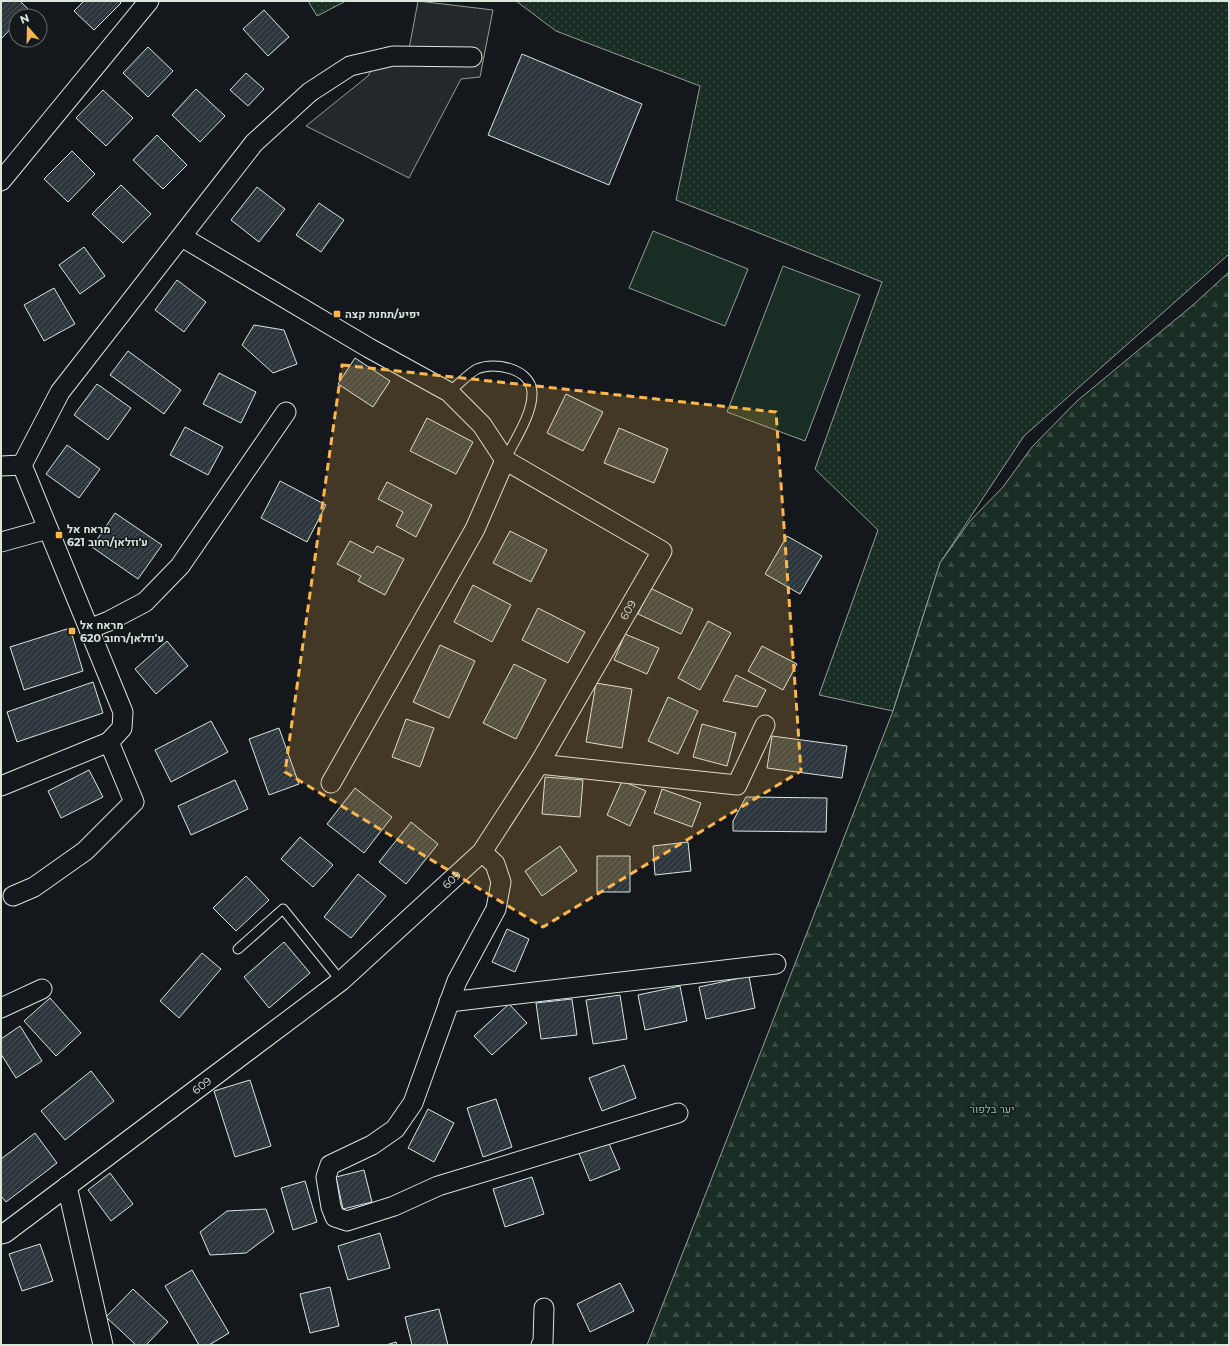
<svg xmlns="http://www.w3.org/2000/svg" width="1230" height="1346" viewBox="0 0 1230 1346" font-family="Montserrat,Heebo,sans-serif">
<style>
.grass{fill:url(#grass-dots);stroke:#939e99}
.forest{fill:url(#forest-firs);stroke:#939e99}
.pitch{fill:#1a2d24;stroke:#939e99}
.parking{fill:#24282b;stroke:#939e99}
.building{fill:url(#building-hatch);stroke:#d8e6dc}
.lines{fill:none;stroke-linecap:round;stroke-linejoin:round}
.lane-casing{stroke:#d8e6dc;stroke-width:11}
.street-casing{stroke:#d8e6dc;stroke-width:21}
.lane{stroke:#14181c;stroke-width:9}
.street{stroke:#14181c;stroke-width:19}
.marked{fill:#ffb74d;fill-opacity:0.2;stroke:#ffb74d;stroke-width:3;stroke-dasharray:8 5;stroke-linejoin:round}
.poi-dot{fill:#ffb74d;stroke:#14181c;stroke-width:1.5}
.labels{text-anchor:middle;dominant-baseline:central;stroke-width:3;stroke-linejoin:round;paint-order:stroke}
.poi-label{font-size:11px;font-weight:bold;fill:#d8e6dc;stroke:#14181c;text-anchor:start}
.street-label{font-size:11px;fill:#d8e6dc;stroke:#14181c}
.park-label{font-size:11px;fill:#8ac095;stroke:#14181c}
</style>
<defs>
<pattern id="grass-dots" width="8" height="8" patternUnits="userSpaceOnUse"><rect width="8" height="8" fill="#1a2d24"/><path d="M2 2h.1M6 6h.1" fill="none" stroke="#3b4b43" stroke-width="1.8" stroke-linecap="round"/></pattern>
<pattern id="forest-firs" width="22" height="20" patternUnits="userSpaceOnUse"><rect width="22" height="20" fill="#1a2d24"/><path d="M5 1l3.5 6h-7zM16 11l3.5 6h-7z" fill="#3b4b43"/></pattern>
<pattern id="building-hatch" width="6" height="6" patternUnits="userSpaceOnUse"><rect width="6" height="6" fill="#2c363c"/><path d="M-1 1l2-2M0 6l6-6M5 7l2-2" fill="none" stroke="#4a5358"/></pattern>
</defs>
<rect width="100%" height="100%" fill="#14181c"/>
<path class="grass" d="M308 1H346L317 16Z
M516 1H1229V254L1024 436 940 563 893 711 819 695 878 530 815 469 882 282 676 200 700 86 556 31Z"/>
<path class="forest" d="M1229 272V1345H647L893 711 940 563 970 521 1003 487 1032 447 1077 401 1193 305Z"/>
<path class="pitch" d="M653 231 748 269 725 326 629 288Z
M783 266 860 295 805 441 727 412Z"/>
<path class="parking" d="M418 1 493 10 480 77 461 79 409 178 306 126 368 76 384 48 409 49Z"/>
<path class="building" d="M1 1H20L29 10 23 16H16V23L1 39Z
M84 1H119L121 3 94 30 74 11Z
M264 10 289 37 268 56 243 29Z
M148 47 173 71 148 97 123 73Z
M522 54 642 104 609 185 488 135Z
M246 73 264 89 248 106 230 90Z
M196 89 225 116 200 142 172 115Z
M103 90 133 118 106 146 76 118Z
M157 135 187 165 163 189 133 160Z
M72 151 95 174 68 202 44 179Z
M121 185 151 214 123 243 92 214Z
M257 187 285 209 259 242 231 220Z
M319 203 344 220 321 252 296 235Z
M84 247 105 276 80 294 59 265Z
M177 280 206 302 184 332 155 310Z
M54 288 75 324 44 341 24 305Z
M254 325 284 330 297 364 273 373 242 345Z
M128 351 181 390 164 414 110 375Z
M355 358 390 381 373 407 338 384Z
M219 373 256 392 241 423 203 404Z
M97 384 131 408 108 440 74 415Z
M566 394 603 412 583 451 547 433Z
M427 418 473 442 456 474 410 451Z
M185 427 223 447 208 475 170 455Z
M619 428 668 449 654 483 604 463Z
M67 445 100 469 79 498 46 474Z
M280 481 326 505 307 542 261 518Z
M387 482 432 505 416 537 396 526 403 512 378 499Z
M115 513 162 545 138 579 92 547Z
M510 531 547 550 531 582 493 563Z
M787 536 822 556 800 594 765 574Z
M350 541 373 553 377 546 404 559 385 595 358 581 361 576 337 564Z
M473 585 511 605 492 642 454 622Z
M650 588 693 609 681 634 638 614Z
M538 608 585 632 568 663 522 640Z
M708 621 731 633 700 690 678 678Z
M70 628 83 671 24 690 10 647Z
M625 634 659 648 647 674 614 660Z
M167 641 188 666 156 694 135 669Z
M440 645 475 661 449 718 413 702Z
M762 646 797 664 783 690 748 671Z
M514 664 546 680 516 739 483 723Z
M736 675 766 690 757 707 723 701Z
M93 682 103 713 17 742 7 712Z
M596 683 632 689 622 748 586 742Z
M668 697 698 711 678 754 648 741Z
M406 719 434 728 420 767 392 757Z
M211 721 228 752 171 782 155 750Z
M702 724 736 733 727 766 693 757Z
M279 728 299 784 269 795 249 739Z
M772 736 847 746 842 778 767 768Z
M89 770 103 797 61 818 48 791Z
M545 777 583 780 580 817 542 814Z
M235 780 248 809 191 835 178 806Z
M622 781 646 791 630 826 607 815Z
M355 788 392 817 364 853 327 824Z
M662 789 701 803 692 827 654 813Z
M746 797 827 798 826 832 733 831V821Z
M411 822 438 844 406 884 379 862Z
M300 837 333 865 313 887 281 859Z
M688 842 691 871 655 875 653 846Z
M560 846 577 871 542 896 525 871Z
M597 856H630V892H597Z
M358 874 386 896 351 938 324 917Z
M246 876 269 900 236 931 213 908Z
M507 929 529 939 515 972 492 962Z
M284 942 310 973 269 1008 244 977Z
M202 953 221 969 179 1018 160 1001Z
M749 976 755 1008 706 1019 699 987Z
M680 986 687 1021 645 1030 638 995Z
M620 995 627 1039 593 1044 586 1000Z
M50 998 81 1033 56 1056 24 1021Z
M572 999 577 1035 541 1039 536 1003Z
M509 1004 527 1023 492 1055 474 1036Z
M20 1026 42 1061 16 1078 1 1054V1039Z
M624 1065 636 1098 602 1111 589 1078Z
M91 1071 114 1101 65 1140 41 1111Z
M250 1080 271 1146 235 1157 214 1091Z
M496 1099 512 1147 483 1157 467 1108Z
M428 1109 454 1123 434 1162 408 1148Z
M35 1133 57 1163 6 1202 1 1196V1159Z
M607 1139 620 1169 590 1181 578 1151Z
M364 1170 372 1202 343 1209 336 1177Z
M110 1173 133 1204 111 1221 88 1190Z
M532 1177 544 1214 505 1227 493 1189Z
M305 1181 317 1222 293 1230 281 1188Z
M266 1209 274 1232 246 1253 210 1255 200 1232 227 1211Z
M380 1233 390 1268 348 1280 338 1246Z
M40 1244 53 1281 22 1291 9 1254Z
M192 1270 229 1333 209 1345H199L165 1286Z
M620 1283 634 1311 590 1332 577 1304Z
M330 1287 339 1326 310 1333 300 1294Z
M133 1289 168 1322 146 1345H136L106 1317Z
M439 1309 448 1345H412L405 1317Z
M396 1342 397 1345H386Z"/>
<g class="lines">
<defs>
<path id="lane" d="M449 392C456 387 470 372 477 369 495 361 531 369 532 392 533 414 514 441 505 460
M238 949 283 909 341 981"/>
<g id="street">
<path d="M1 181 149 1"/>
<path d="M182 237 369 348 449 392 482 425 505 460 475 529 331 783"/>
<path d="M1 466 22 465"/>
<path d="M1 542 48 529"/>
<path d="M89 629 109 621 145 602 180 566 286 412"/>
<path d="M539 764 737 785 765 725"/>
<path d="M1 786 109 742 122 728 123 712 22 465 60 392 254 143 310 92 350 66 393 56 472 57"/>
<path d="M482 852 495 864 501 882 496 909 457 981 413 1103 395 1129 372 1145 330 1165 326 1177 331 1207 335 1217 347 1221 394 1206 438 1186 678 1113"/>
<path d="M13 896 34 887 85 851 134 802 109 742"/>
<path d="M449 1002 776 964"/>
<path d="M1 1008 42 989"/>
<path d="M67 1186 103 1345"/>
<path id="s1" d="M1 1234 5 1233 341 981 482 852 539 764 662 551 505 460"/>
<path d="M541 1345 543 1342 544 1308"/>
</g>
</defs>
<use href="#lane" class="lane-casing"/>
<use href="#street" class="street-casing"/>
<use href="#lane" class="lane"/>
<use href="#street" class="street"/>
</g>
<path class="marked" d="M342 365 776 412 801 771 543 927 285 772Z"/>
<g class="poi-dot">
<rect x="333" y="310" width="8" height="8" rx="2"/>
<rect x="55" y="531" width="8" height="8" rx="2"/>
<rect x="68" y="627" width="8" height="8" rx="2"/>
</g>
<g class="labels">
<g class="poi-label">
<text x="345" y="314">יפיע/תחנת קצה</text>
<text x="67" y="529">מראח אל<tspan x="67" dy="13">ע׳וזלאן/רחוב 621</tspan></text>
<text x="80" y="625">מראח אל<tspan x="80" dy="13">ע׳וזלאן/רחוב 620</tspan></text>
</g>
<g class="street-label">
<text stroke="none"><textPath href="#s1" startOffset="898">609</textPath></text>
<text stroke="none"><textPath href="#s1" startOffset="574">609</textPath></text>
<text stroke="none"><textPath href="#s1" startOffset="250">609</textPath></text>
</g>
<g class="park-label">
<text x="992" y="1109">יער בלפור</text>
</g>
</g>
<rect width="1230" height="1346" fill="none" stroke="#d8e6dc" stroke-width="4"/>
<g transform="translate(28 28) rotate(340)"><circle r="19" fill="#14181c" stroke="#626a69"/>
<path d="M0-3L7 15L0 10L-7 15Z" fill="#ffb74d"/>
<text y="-6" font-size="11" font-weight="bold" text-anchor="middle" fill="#d8e6dc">N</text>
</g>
</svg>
